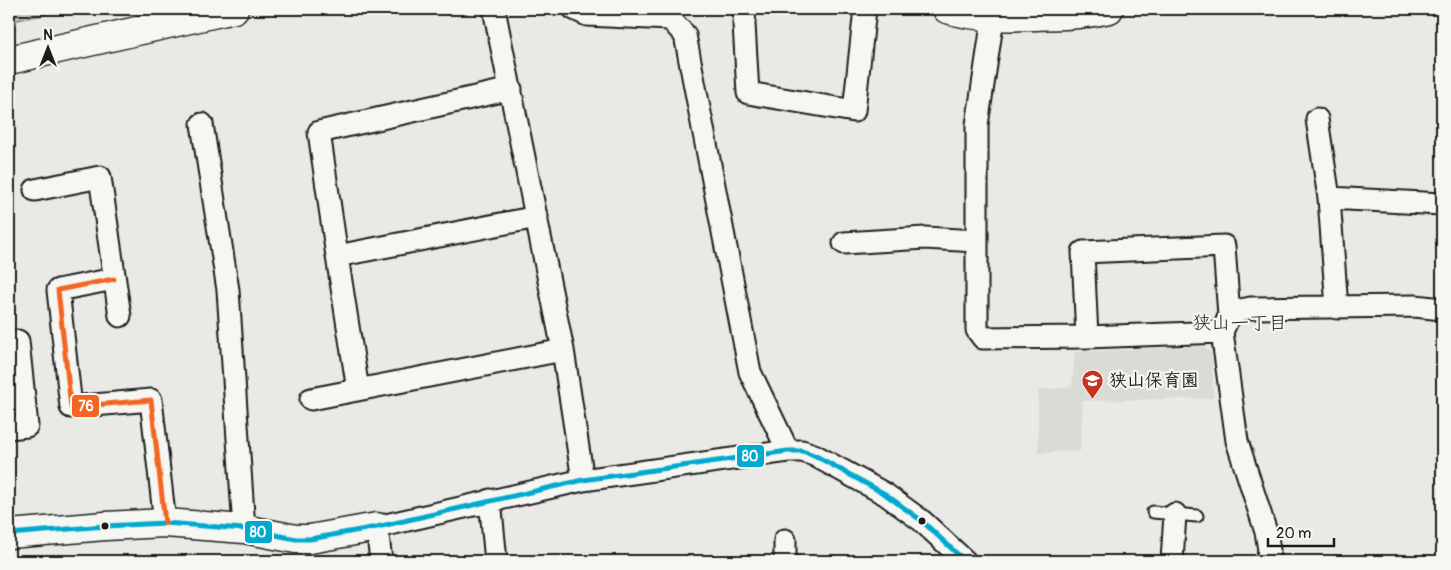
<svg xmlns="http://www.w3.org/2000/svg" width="1451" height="570" viewBox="0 0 1451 570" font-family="Pangolin,'Klee One',sans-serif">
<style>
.built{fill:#dadad6}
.forest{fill:url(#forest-firs);stroke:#747472}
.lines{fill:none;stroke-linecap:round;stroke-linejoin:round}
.lane-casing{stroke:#1c1c1c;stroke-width:15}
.street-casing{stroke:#1c1c1c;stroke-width:25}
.secondary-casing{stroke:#1c1c1c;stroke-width:31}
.lane{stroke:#f6f6f2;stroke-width:11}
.street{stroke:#f6f6f2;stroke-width:21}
.secondary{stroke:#f6f6f2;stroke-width:28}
.bus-1-casing{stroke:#f6f6f2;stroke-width:9}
.bus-2-casing{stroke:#f6f6f2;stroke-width:9}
.bus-1{stroke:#00a9ce;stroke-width:5}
.bus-2{stroke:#f26522;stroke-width:5}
.bus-dot{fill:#1c1c1c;stroke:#f6f6f2;stroke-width:2}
.labels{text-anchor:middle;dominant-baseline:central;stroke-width:4.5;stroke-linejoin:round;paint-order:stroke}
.poi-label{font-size:18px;font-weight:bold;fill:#1c1c1c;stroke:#f6f6f2;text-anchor:start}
.neighbourhood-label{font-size:19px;fill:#1c1c1c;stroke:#f6f6f2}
.line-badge{stroke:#f6f6f2;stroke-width:2}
.badge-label{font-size:14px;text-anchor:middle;font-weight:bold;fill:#fff}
</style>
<defs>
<pattern id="forest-firs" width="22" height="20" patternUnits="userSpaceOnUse" patternTransform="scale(1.25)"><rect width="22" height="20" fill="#cbcbc7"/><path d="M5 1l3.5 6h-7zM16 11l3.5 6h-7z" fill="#aeaeaa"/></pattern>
</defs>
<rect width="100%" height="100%" fill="#e9e9e5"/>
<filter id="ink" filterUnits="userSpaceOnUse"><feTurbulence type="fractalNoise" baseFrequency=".02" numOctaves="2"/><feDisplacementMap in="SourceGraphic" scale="10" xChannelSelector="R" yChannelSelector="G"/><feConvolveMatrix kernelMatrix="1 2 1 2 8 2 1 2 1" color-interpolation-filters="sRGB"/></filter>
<g filter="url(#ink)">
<path class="built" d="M1203 346 1212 354 1213 398 1083 401 1080 451 1038 453V390L1072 387 1075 352Z"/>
<path class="forest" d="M9 9H72L9 22Z"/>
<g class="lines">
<defs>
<path id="lane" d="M1153 512 1197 516"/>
<path id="street" d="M494 9 563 350 583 480
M574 9 587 15 670 19 685 35 750 372 788 451
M745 9 744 24 748 93 854 111 865 9
M993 18 977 125V330L983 338 1087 337 1222 332
M1317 119 1329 198 1337 308
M202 124 228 290 244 529
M35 190 100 177 120 316
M1329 198 1442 204
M844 243 925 238 976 241
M337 256 537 217
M114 279 58 290 71 407 151 400 165 523
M1087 337 1083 252 1224 246 1229 316
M9 343 18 341 27 426 9 428
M358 390 337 256 319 132 511 89
M311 399 563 350
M490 500 496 561
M785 540V561
M381 561 377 527 583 480 788 451H802L814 455 885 494 922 521 965 561
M1172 561 1175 514
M1267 561 1269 550 1266 532 1237 441 1222 332C1229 315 1231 311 1250 308L1415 306 1442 309"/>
<path id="secondary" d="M947 9C977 18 1004 17 1036 16 1060 15 1085 15 1109 9
M9 60 234 9
M9 534 105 526 165 523 244 529 296 539H310L377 527"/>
</defs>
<use href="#lane" class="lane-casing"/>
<use href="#street" class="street-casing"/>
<use href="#secondary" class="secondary-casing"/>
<use href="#lane" class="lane"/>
<use href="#street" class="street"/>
<use href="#secondary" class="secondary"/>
<defs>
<path id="bus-1" d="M9 534 105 526 165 523 244 529 296 539H310L377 527 583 480 788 451H802L814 455 885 494 922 521 965 561"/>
<path id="bus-2" d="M114 279 58 290 71 407 151 400 165 523"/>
</defs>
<use href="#bus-1" class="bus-1-casing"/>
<use href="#bus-2" class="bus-2-casing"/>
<use href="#bus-1" class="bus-1"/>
<use href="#bus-2" class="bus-2"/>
</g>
</g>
<defs>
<symbol id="school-pin" viewBox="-11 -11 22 30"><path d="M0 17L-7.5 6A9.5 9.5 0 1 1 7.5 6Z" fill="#c8321e" stroke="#f6f6f2"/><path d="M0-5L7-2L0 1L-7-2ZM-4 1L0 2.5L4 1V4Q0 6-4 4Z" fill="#fff"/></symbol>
</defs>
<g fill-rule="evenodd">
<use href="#school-pin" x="1080" y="368" width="25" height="34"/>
</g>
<g class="bus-dot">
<circle cx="922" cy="521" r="4.5"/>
<circle cx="105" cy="526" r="4.5"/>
</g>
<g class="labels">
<g class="poi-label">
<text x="1109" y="380">狭山保育園</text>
</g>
<g class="neighbourhood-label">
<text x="1240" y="323">狭山一丁目</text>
</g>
</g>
<g class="line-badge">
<rect x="71" y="394" width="29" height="24" rx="5" fill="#f26522"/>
<rect x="736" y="444" width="29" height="24" rx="5" fill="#00a9ce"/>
<rect x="244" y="520" width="29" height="24" rx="5" fill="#00a9ce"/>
</g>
<g class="badge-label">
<text x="86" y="411">76</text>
<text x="750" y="461">80</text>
<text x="258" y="537">80</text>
</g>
<rect width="1451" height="570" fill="none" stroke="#f6f6f2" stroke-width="30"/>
<rect x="15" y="15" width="1421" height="540" fill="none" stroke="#1c1c1c" stroke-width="2" filter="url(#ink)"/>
<g transform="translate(48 48)" stroke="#f6f6f2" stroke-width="4" paint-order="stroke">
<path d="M0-4L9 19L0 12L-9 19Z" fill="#1c1c1c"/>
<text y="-8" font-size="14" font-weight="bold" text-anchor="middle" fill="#1c1c1c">N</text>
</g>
<path d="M1268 538v8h66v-8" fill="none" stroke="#1c1c1c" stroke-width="2.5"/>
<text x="1276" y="538" font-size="15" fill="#1c1c1c" stroke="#f6f6f2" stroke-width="4" paint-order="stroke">20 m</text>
</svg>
